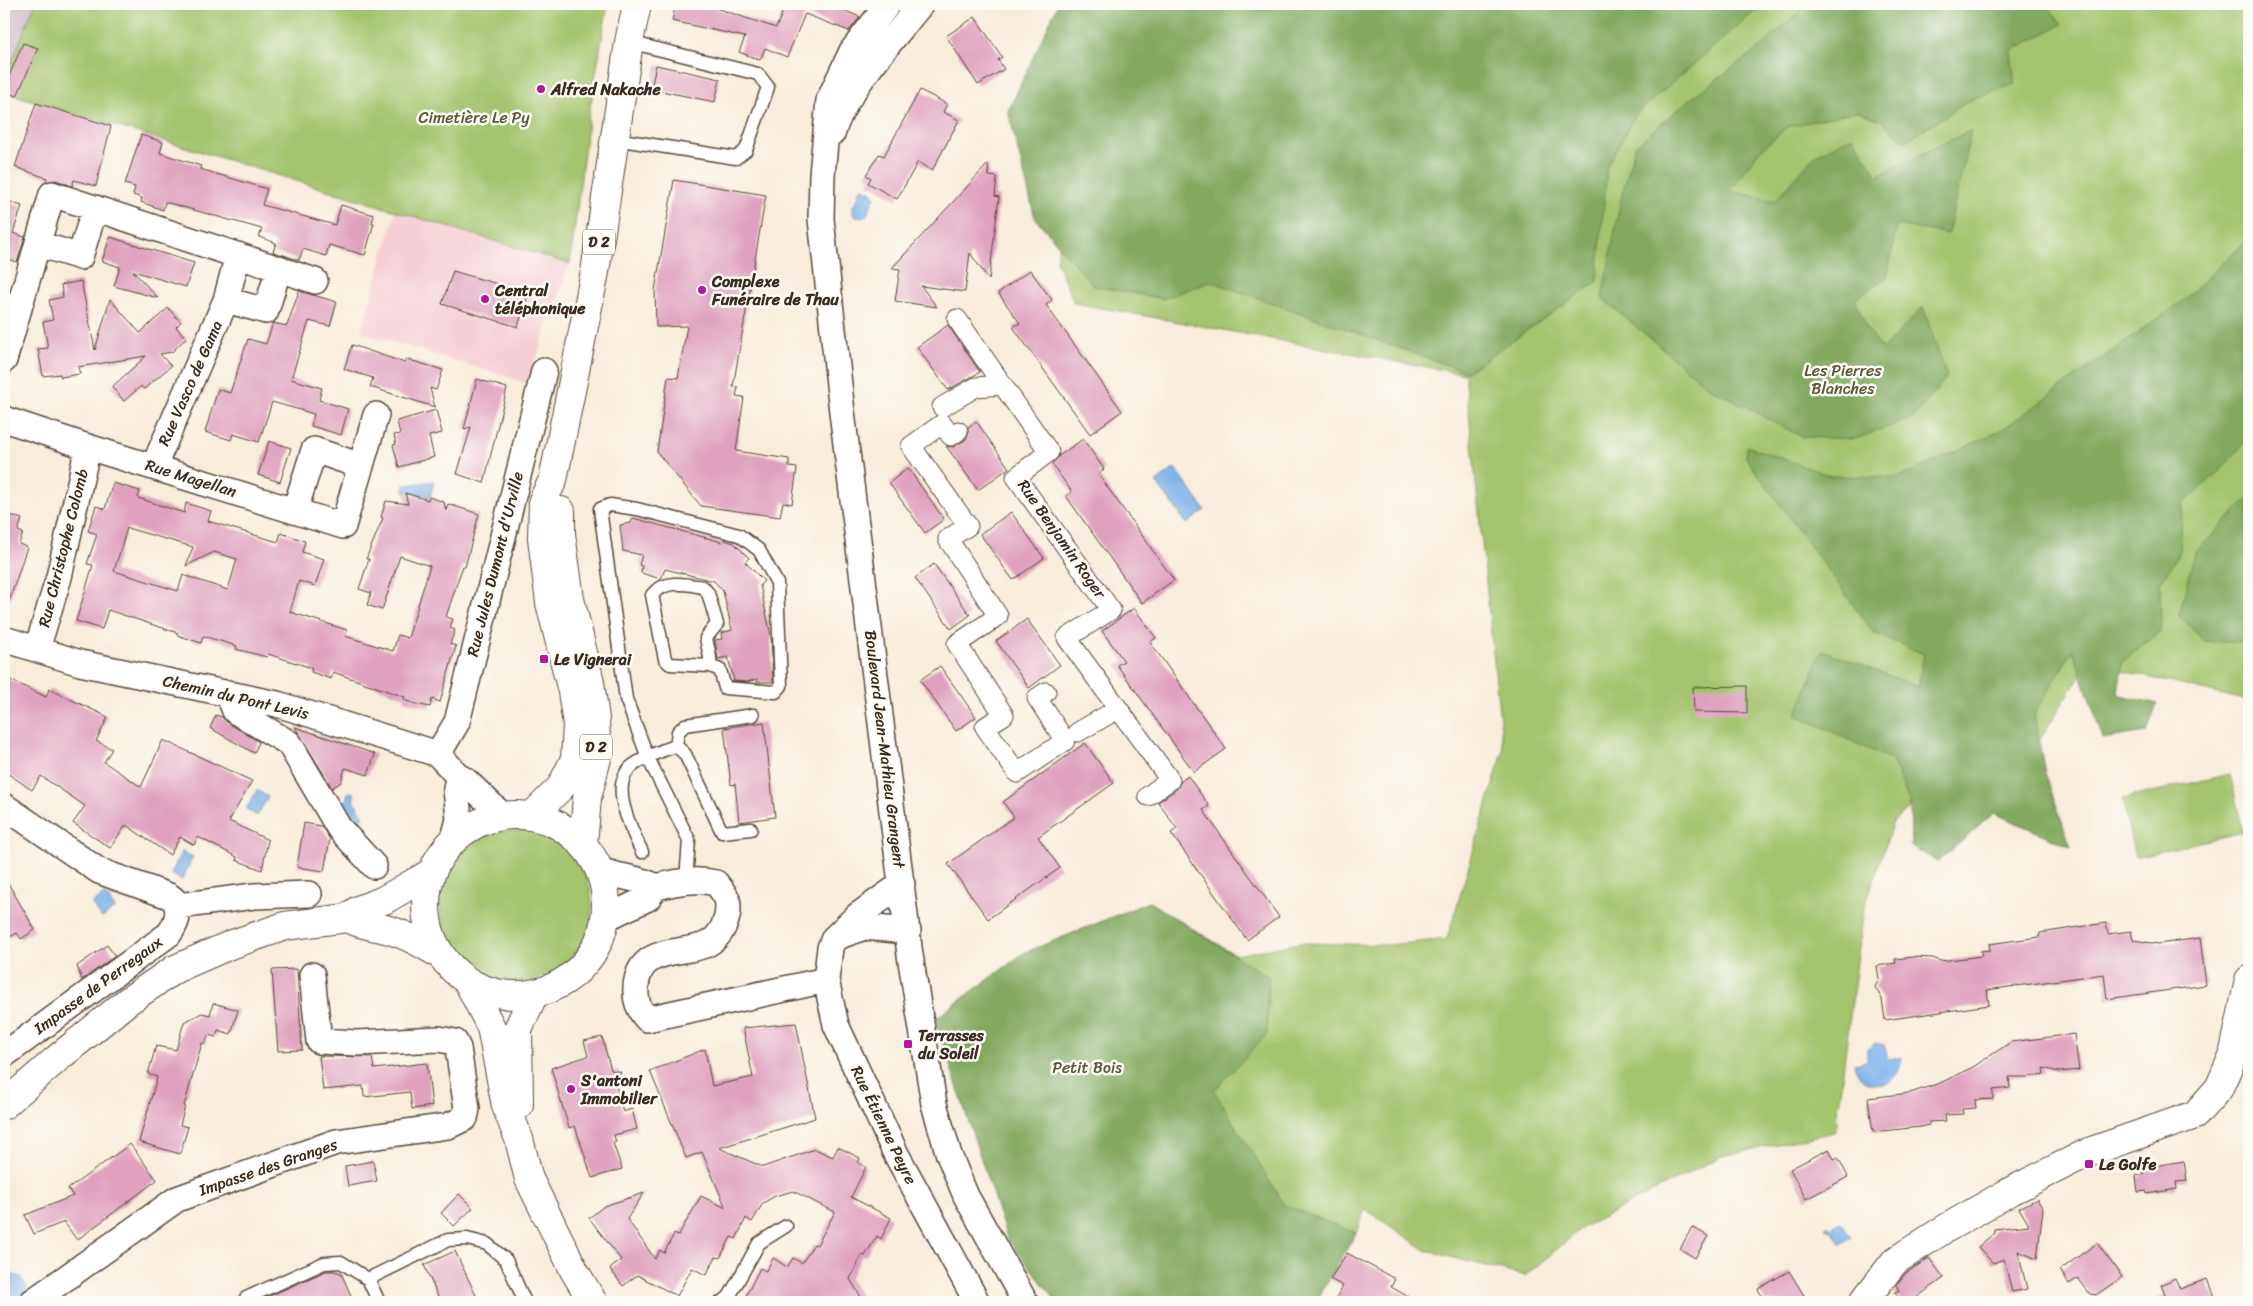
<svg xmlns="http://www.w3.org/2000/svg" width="2253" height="1306" viewBox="0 0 2253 1306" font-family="Sriracha,sans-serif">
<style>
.built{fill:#f6cfd6}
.industrial{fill:#d1bdc9}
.green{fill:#a3c36c;stroke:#6f7645}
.forest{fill:#82a960;stroke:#5e6a3f}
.water{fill:#7ab0e9;stroke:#5a6d84}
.building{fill:#dfa1be;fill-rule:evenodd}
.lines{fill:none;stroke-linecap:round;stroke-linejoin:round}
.service-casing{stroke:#57473a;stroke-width:15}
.pedestrian-casing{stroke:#57473a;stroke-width:21}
.minor-casing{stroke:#57473a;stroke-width:28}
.tertiary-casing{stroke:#57473a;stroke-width:30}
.secondary-casing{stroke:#57473a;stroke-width:30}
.primary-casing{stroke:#57473a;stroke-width:30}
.service{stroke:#fff;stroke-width:12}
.pedestrian{stroke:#fff;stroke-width:19}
.minor{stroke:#fff;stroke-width:25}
.tertiary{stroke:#fff;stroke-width:28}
.secondary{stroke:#fff;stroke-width:28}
.primary{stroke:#fff;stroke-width:28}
.poi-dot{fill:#b5179e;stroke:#fdfcf7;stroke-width:2}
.labels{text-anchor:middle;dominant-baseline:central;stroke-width:5;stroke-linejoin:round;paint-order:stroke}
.shield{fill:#fdfcf7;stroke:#75695f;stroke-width:1}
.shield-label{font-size:15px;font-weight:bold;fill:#3b2a1e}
.poi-label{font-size:16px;font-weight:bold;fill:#3b2a1e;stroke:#fdfcf7;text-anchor:start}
.park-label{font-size:16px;fill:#5a5835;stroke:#fdfcf7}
.street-label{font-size:16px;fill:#3b2a1e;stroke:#fdfcf7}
</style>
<rect width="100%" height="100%" fill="#fdfcf7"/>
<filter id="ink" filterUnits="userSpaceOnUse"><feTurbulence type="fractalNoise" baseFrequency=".02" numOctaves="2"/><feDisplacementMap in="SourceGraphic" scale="10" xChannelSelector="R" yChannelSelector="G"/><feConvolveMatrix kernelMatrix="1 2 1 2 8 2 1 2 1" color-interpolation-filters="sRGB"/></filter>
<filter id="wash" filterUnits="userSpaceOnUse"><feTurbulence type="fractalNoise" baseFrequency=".0096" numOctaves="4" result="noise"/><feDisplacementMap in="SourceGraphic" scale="20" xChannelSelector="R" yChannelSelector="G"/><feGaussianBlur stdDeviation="1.12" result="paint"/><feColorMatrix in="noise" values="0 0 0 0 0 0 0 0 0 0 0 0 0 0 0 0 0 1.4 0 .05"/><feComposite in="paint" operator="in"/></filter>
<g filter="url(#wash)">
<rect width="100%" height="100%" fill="#f8ecda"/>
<path class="built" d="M396 211 570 264 527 383 361 332Z"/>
<path class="industrial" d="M4 4H35L4 81Z"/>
<path class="green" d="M35 4H608L589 114 570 264 4 92V81Z
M1153 4H2249V701L2088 663 2002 799 1931 791 1893 822 1864 909 1835 1132 1722 1156 1582 1228 1525 1276 1427 1251 1365 1209 1356 1233 1316 1302H1057L1007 1238 935 1019 1024 953 1149 902 1236 955 1300 943 1389 945 1447 939 1503 751 1465 374 1074 303 1056 260 1081 132Z
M2230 774 2243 832 2135 857 2122 799Z
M440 906a76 76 0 1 1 152 0a76 76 0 1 1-152 0Z"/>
<path class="forest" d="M1058 4H1763L1635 115 1607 167 1597 282 1467 372 1210 281 1163 299 1094 286 1035 218 1008 111Z
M1807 4H2046L2062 24 2011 51 2015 84 1974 98 1905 141 1881 120 1857 111 1787 127 1757 153 1731 191 1775 201 1814 156 1853 136 1877 176 1971 130 1948 234 1897 225 1887 277 1855 299 1867 329 1883 349 1923 307 1947 377 1913 418 1855 439 1802 437 1707 386 1602 298 1621 199 1635 146 1689 100 1761 47Z
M2249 238V436L2228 463 2183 504 2180 552 2160 583 2161 631 2123 661 2118 694 2157 704 2147 732 2103 739 2073 650 2034 714 2045 773 2071 847 1994 813 1938 862 1911 846 1910 803 1892 760 1796 715 1822 650 1918 687 1924 654 1874 633 1746 458 1747 446 1831 476 1900 477 2000 431 2184 300Z
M2249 498V643L2204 641 2179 615 2195 552Z
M1149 902 1269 977 1267 1034 1214 1091 1284 1205 1356 1233 1316 1302H1057L1007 1238 935 1019 1024 953Z"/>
<path class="water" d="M863 188 872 192 875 197 866 216 862 218 854 216 852 208 860 194 858 191Z
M1175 468 1205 510 1187 524 1156 482Z
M434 481 430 497 404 491 405 485Z
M257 790 268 797 257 816 246 809Z
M350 792 354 793V800L364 817 352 824 340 803 347 799V794Z
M182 851 193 857 182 880 171 874Z
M105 894 115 908 102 918 92 904Z
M1875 1043 1884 1045 1888 1059 1902 1057C1900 1090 1862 1095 1854 1064L1867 1061 1868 1049Z
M1840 1222 1852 1237 1841 1244 1832 1231 1825 1229 1827 1225 1831 1228Z
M4 1272 21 1277 27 1287 24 1299 4 1301Z"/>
<g id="blocks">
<path class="building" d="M676 4H704L776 28 785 6 783 4H828L860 17 849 31 805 14 787 57 765 48 760 60 739 52 745 37 672 21Z
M975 17 1002 57 998 60 1004 69 978 85 946 36Z
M23 43 38 48 17 96 4 92V88Z
M656 65 720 79 715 102 651 89Z
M920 90 947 104 943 112 959 120 932 171 918 162 897 199 868 183 871 178 866 175 879 154 884 156Z
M36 103 111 126 96 186 74 180 72 186 56 180 46 182 47 178 15 167Z
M141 135 163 142 160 153 201 166 200 169 267 189 262 205 335 225 341 205 374 215 372 223H374L365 255 329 245 326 256 303 249 299 260 273 252 276 243 259 237 262 229 165 202 163 210 141 202 142 198 133 195 135 187 125 184Z
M988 164 989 176 997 177 995 196 999 197 989 280 970 253 965 292 921 286 937 307 895 301 900 269 892 268Z
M674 180 766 195 733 387H738L736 396 744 397 736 451 789 459V467L797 468 792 504 783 502 780 517 701 506 657 452 668 377 678 378 687 326 656 327 655 290Z
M4 200 22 206 13 233 25 237 17 262 4 258Z
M110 237 194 263 186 287 133 271 158 298 114 286 120 267 102 261Z
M1030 270 1052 300 1046 305 1122 411 1090 434 1013 327 1020 323 998 293Z
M453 271 528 293 518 327 442 304Z
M81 281 95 350 110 299 140 333 168 308 181 322 176 327 186 338 172 352 160 354 171 366 144 389 141 386 124 401 112 387 146 356 78 367 80 374 61 377 60 374 43 376 38 349 48 348 43 322 53 320 49 300 63 297 61 285Z
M299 291 337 302 330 326 309 321 291 379 322 388 319 400 348 409 341 435 311 426 314 414 272 402 259 442 233 434 231 440 205 432 218 389 230 393 248 339 266 344 273 323 287 326Z
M948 325 980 372 948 390 917 347Z
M352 345 405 363 406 359 443 370 436 390 430 388 435 407 370 387 373 378 344 369Z
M477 379 507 388 484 483 457 474 471 427 464 429Z
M436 410 442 433 429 436 434 457 399 467 393 445 396 444 394 435 400 434 397 421Z
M976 421 1009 468 978 490 946 446 953 447 965 440 968 435V427Z
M1083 439 1104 469 1098 474 1174 580 1142 603 1066 496 1072 492 1052 464 1060 455Z
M269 441 291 448 280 482 258 475Z
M908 468 944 519 925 533 889 483Z
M113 483 140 491 138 498 184 513 186 503 211 511 208 521 278 542 281 533 305 541 302 552 324 559 315 586 299 581 290 612 347 630 345 636 393 651 398 635 408 638 430 566 400 556 382 610 367 605 371 593 359 589 369 559H366L383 518 381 517 386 501 408 504 405 493 428 500 429 497 444 502 446 511 448 504 479 514 465 567 463 566 459 577 446 617 453 619 450 628 455 630 450 644 456 646 440 702 432 699 430 707 416 704 404 700 405 697 333 672 331 679 311 672 312 668 268 654 267 657 236 649 237 646 203 636 201 643 177 635 178 633 108 610 102 629 76 621 93 565 87 564 97 534 88 531 96 506 105 509ZM127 528 193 547 186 566 214 552 237 559 228 590 183 575 178 591 114 571Z
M1011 512 1044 558 1013 580 980 534Z
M4 513 22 519 18 531 23 533 19 544 27 547 7 608 4 607Z
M633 518 722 542 724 540 734 543 749 558 745 562 764 581 760 585 771 636 773 682H757V679L747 682 734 681 728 657 718 659 715 640 722 639 721 633 732 630 723 591 714 581 665 569 661 579 641 573 642 566 639 565 642 555 623 551 620 525 631 523Z
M934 564 970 615 951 629 915 578Z
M1134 608 1156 638 1150 642 1226 749 1194 772 1117 665 1124 661 1102 631Z
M1027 619 1060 665 1029 688 996 641Z
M940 666 976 717 956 731 920 680Z
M4 677 46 697 49 689 108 717 96 741 112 749 104 762 141 787 163 740 252 781 229 821 268 840 262 870 236 860 237 857 198 837 194 845 180 837 170 855 126 825 110 848 73 823 85 806 41 776 32 790 4 771Z
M1747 686V713L1694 712 1693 687Z
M216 715 222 717 228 723 259 742 254 753 210 728Z
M764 722 775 817 739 822 735 784 731 785 724 728Z
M295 727 375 754 368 775 345 768 341 782 332 788Z
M1085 743 1114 783 1038 837 1060 868 988 919 948 864 1014 817 1003 802Z
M1188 776 1209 806 1203 810 1279 917 1247 940 1171 833 1177 829 1158 802 1177 789 1181 781Z
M304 823 321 826 330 839 324 871 297 867Z
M4 876 35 930 21 939 17 933 4 940Z
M2106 923 2108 934 2131 931 2133 940 2158 944 2200 938 2206 985 2107 999 2104 974 1987 990 1989 1005 1885 1020 1882 999 1875 987 1879 979 1877 966 1896 963 1895 959 1912 957 1933 958 1940 961 1982 956 1981 951 1990 950 1989 944 2039 937 2040 933Z
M107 945 115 956 82 980 77 966Z
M297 969 302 1050 278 1051 272 970Z
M213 1003 238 1010 231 1034 218 1030 216 1037 208 1035 205 1044 202 1043 184 1106H185L180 1125 188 1127 180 1154 139 1142 157 1077 148 1074 156 1046 176 1050 184 1022 202 1013 210 1015Z
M796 1023 815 1118 719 1148 763 1167 815 1149 833 1157 838 1147 860 1158 858 1163 866 1167 851 1197 891 1218 881 1239 877 1236 865 1256 862 1255 850 1279 864 1302H743L760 1268 766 1271 773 1258 787 1267 793 1258 802 1263 814 1244 817 1245 835 1212 793 1191 775 1196 763 1203 752 1222 746 1218 736 1239 731 1237 720 1258 716 1257 706 1275 692 1268 677 1296 637 1275 623 1286 610 1269 621 1260 589 1218 604 1206 644 1193 627 1219 655 1259 660 1250 664 1253 674 1234 678 1236 701 1196 726 1208 702 1152 686 1158 650 1071 705 1049 712 1086 753 1077 743 1028Z
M2074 1034 2079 1070 2059 1072 2043 1068 2044 1074 2027 1077H2009L2010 1088 1993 1090V1099L1975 1100 1976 1108 1962 1109 1963 1114 1945 1115 1946 1121 1929 1122V1125L1920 1127 1873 1132 1868 1098 1910 1093 1940 1083 1973 1067 2011 1042Z
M602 1037 611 1070 621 1072 615 1082 623 1112 632 1109 637 1129 614 1135 616 1142 613 1143 622 1169 592 1178 575 1126 569 1128 551 1068 588 1056 584 1041Z
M319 1056 372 1057 374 1069 427 1063 432 1106 412 1109 410 1092 364 1097 363 1086 323 1090Z
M130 1144 157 1180 77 1240 64 1222 34 1234 25 1215 73 1196 68 1189Z
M1829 1149 1834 1159 1838 1157 1848 1177 1806 1199 1790 1169Z
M373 1161 377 1181 348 1186 345 1166Z
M2184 1161 2187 1181 2176 1182 2177 1189 2147 1194 2146 1191 2138 1192 2136 1176 2144 1174 2143 1168Z
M459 1194 473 1208 454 1226 441 1213Z
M2037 1199 2043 1209 2037 1259 2018 1251 2027 1289 2012 1292 2004 1259 1993 1263 1978 1247 1994 1233V1229L2029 1225 2019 1208Z
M1692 1227 1708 1236 1695 1258 1680 1249Z
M2097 1243 2122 1277 2096 1295 2090 1294 2078 1278 2069 1284 2060 1270Z
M455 1251 479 1302H441L436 1292 424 1265Z
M1347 1253 1395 1279 1391 1287 1418 1302H1334L1343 1286 1330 1279Z
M1929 1258 1944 1278 1910 1302H1902L1895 1293 1899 1290 1896 1285 1906 1273Z
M326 1271H334L341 1273 352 1298 343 1302H256Z
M1789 1271 1808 1302H1765L1758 1289Z
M2175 1278 2180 1289 2207 1279 2216 1302H2149L2165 1295 2161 1285Z"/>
</g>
</g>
<g filter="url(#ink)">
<use href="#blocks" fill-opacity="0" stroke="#57473a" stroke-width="1"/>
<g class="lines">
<defs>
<path id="service" d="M615 139 736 158 746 150 768 87 758 74 629 42
M676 746 685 754 722 832 751 829
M676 746 678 732 685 725 753 715
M642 852C633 832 609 788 630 768 640 759 662 750 676 746
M686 880 689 840 648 758 626 699 600 509 610 505 637 509 739 535 759 550 777 583 781 686 776 692 725 688 720 670 710 666 670 664 665 659 652 595C665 579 685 584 703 587L708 593 717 624 706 638 710 657V666
M368 1279 379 1302
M244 1302 246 1298 324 1263 341 1262 368 1279 448 1240 467 1239 487 1244 506 1260 525 1302
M721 1302 729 1297 759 1243 786 1226"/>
<path id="pedestrian" d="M957 319 1049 452 1016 477 1111 610 1067 638 1170 780 1148 796
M942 407 976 387 1002 385
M958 431 951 436 942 424 911 446 968 526 948 539 998 616 957 644 1004 715 985 727 1017 773 1065 741 1037 698 1046 692
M1078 732 1118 709"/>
<path id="minor" d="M888 4 852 51 829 100 822 175 821 219 842 412 910 955 934 1104 949 1155 966 1196 1025 1302
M833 132C842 95 896 36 921 4
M39 244 80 257 95 208
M226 300 266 311 279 268
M4 360 52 194 315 281
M4 419 88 447 343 526 376 415
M154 466 226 300 238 255
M295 510 314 450 361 466
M4 639 80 663 277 704 438 754 458 776
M37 649 59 577 88 447
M228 693 235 711 289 743 339 828 374 866
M438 754 457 722 544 371
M4 806 99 871 169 896C183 904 178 922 169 934L4 1055
M454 839 459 819 456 789 458 776 465 780 503 816
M600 870C619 878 639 877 656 887 677 882 695 878 716 883 720 888 725 894 727 899 731 916 722 938 705 945 679 955 639 946 636 987 635 1000 638 1009 647 1019L826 980
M902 884 857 916 834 938 864 927 908 931
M178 906 254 896 309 894
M606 918 648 898 656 887
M834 938 830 948 826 980 836 1025 896 1154 977 1302
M32 1302 177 1199 336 1142 448 1126 465 1118 467 1109 458 1048 455 1042 439 1039 357 1043 319 1041 312 975"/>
<path id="tertiary" d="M1863 1302 1895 1261 1943 1230 2011 1191 2089 1152 2195 1115 2219 1088 2233 1056 2249 980"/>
<path id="secondary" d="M468 982 491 1027 506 1106 519 1139 529 1179 575 1272 593 1302
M519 1105 518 1029 534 994"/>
<path id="primary" d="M561 511V534L570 599 590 682 595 719 597 758 587 798 583 844
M426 905a90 90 0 1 1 180 0a90 90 0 1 1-180 0Z
M532 816 561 787 575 759 577 725 572 691 550 603 542 538 543 500 553 480 595 272 629 42 637 4
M347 918C361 925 374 926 389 930 407 935 423 944 439 954
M4 1105 59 1057 128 1001 175 969 230 945 285 926 347 918 358 910 384 900 431 873"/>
</defs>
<use href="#service" class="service-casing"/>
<use href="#pedestrian" class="pedestrian-casing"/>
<use href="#minor" class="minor-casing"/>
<use href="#tertiary" class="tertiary-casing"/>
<use href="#secondary" class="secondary-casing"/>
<use href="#primary" class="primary-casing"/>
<use href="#service" class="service"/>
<use href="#pedestrian" class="pedestrian"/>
<use href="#minor" class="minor"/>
<use href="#tertiary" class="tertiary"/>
<use href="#secondary" class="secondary"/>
<use href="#primary" class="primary"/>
</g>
</g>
<g class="poi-dot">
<circle cx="541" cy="89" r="5"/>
<circle cx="702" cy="290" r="5"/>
<circle cx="485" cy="299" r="5"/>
<rect x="539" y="654" width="10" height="10" rx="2.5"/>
<rect x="903" y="1039" width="10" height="10" rx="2.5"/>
<circle cx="571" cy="1089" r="5"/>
<rect x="2084" y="1159" width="10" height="10" rx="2.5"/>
</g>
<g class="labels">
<g class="shield">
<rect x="583" y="229.5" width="32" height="25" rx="4"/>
<rect x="580" y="734.5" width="32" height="25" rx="4"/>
</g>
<g class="shield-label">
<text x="599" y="242">D 2</text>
<text x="596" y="747">D 2</text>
</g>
<g class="poi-label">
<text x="551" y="89">Alfred Nakache</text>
<text x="712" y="281">Complexe<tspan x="712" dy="18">Funéraire de Thau</tspan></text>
<text x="495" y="290">Central<tspan x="495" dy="18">téléphonique</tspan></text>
<text x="554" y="659">Le Vignerai</text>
<text x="918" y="1035">Terrasses<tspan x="918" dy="18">du Soleil</tspan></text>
<text x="581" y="1080">S'antoni<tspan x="581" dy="18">Immobilier</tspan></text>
<text x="2099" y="1164">Le Golfe</text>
</g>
<g class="park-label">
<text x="474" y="117">Cimetière Le Py</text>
<text x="1843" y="370">Les Pierres<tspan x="1843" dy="18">Blanches</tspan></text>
<text x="1087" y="1067">Petit Bois</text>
</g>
<g class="street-label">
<text transform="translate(190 383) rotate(-66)">Rue Vasco de Gama</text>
<text transform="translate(191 478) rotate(17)">Rue Magellan</text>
<text transform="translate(1062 539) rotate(55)">Rue Benjamin Roger</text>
<text transform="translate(63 548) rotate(-76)">Rue Christophe Colomb</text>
<text transform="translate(495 564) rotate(-76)">Rue Jules Dumont d'Urville</text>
<text transform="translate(236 697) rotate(13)">Chemin du Pont Levis</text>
<text transform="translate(885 749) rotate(83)">Boulevard Jean-Mathieu Grangent</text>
<text transform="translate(98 985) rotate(-36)">Impasse de Perregaux</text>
<text transform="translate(884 1125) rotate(64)">Rue Étienne Peyre</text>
<text transform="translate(268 1167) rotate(-19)">Impasse des Granges</text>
</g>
</g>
<rect width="2253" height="1306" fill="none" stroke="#fdfcf7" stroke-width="20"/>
</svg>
